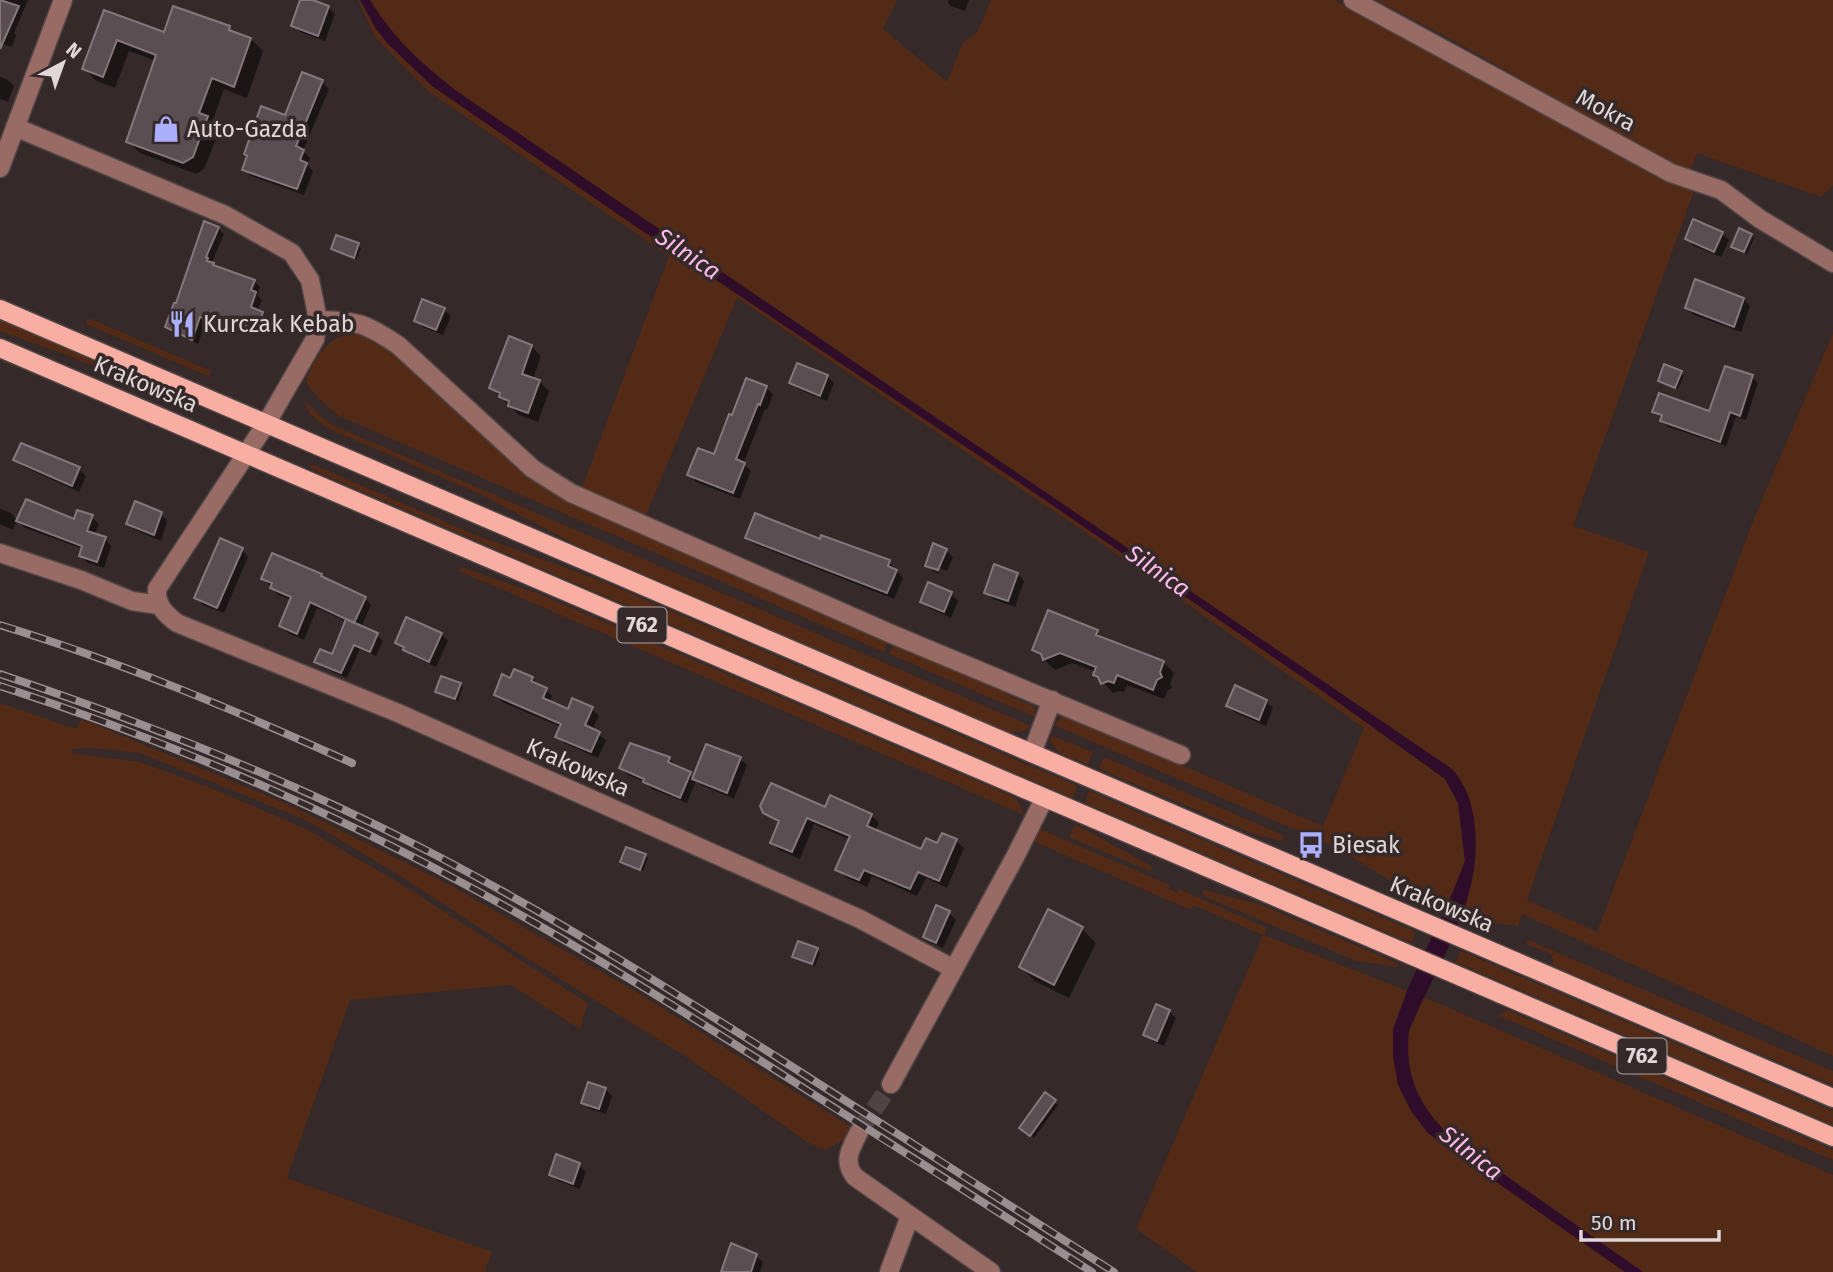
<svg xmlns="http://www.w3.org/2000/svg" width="1833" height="1272" viewBox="0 0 1833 1272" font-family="'Fira Sans',sans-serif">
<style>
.green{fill:#532a15}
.water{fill:#2f0d2a}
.shadow{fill:#0007}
.building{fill:#5b4e53;stroke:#85777c;stroke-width:2}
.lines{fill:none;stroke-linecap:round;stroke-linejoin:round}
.minor-tunnel{stroke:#4f4344;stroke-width:18;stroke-dasharray:18 9;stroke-linecap:butt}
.minor-casing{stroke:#504546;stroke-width:21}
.major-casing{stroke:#504546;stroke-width:21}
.minor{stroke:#986b64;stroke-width:18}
.major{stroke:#f8aea3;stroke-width:18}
.rail-casing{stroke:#998f90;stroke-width:8}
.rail{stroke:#35292a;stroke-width:5;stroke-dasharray:16;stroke-linecap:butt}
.labels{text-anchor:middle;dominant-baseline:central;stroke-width:7;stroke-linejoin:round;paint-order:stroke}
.shield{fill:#35292a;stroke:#ada4a4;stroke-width:2}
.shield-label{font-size:21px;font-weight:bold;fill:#e0d8d8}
.street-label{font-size:23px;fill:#e0d8d8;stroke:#35292a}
.poi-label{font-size:23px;fill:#e0d8d8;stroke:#35292a;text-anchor:start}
.water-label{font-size:24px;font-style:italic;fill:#fdbbee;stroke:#35292a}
</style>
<rect width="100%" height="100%" fill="#35292a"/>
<path class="green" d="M358 0H897L883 29 947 82 963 42 977 33 991 0H1334L1694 191 1573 526 1649 552 1527 900 1597 932 1755 516 1833 333V1056L1522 914 1518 926 1476 921 1401 887 1337 848 1054 725 1061 717H1070L1323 826 1364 728 1079 528 737 298 644 520 580 493 669 256 429 92 375 37Z
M1376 0H1833V186L1821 197 1697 153 1689 175 1456 42Z
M88 318 211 371 210 377 86 324Z
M0 320 197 406 195 409 64 354 0 331Z
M359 333 382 339 544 487 577 503 890 637 884 652 339 416 319 399 306 383V379C319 353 327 335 359 333Z
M303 400 330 424 1031 726 1023 732H1009L576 545 482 495 327 428 310 414Z
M312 464 473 534 599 580 1077 786 1073 798 313 470 310 467Z
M461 567 539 594 1012 796 1019 803 1024 815 459 571Z
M895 639 1005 688 1008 695 1035 707V717L889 654Z
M0 703 76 729 81 719 285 803 452 886 635 991 859 1132 825 1150 807 1142 685 1056 507 946 394 872 308 821 140 753 92 748 72 749 71 753 140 762 211 788 306 829 396 881 588 1003 580 1029 511 985 350 1000 287 1178 492 1252 485 1272H0Z
M1050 735 1093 752 1088 764C1072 758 1051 754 1050 735Z
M1104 757 1283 835V841L1253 834 1099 769Z
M1089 791 1416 932 1411 943 1085 803Z
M1075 824 1153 867 1152 870 1149 871 1069 837Z
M1039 829 1170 885 1169 889 1177 893 1179 889 1267 928 1264 935 1433 1001 1833 1175V1272H1197L1136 1229 1263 935 1193 905 1191 910 1037 843 1034 841Z
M1204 890 1259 904 1399 964 1397 967 1356 961 1206 897 1202 893Z
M1528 940 1833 1071V1085L1554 966 1551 954 1526 944Z
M1461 951 1833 1111V1125L1455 962Z
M1508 1010 1833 1150V1160L1497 1015Z"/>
<path class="water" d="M360 0H370C393 38 423 65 458 92L1452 769C1467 786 1473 805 1475 828 1482 904 1437 963 1409 1031 1404 1076 1420 1109 1454 1139L1643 1272H1625L1446 1147 1427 1132 1411 1111 1398 1085 1393 1057V1029L1409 986 1452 894 1465 861 1458 803 1445 779 1321 690 1020 483 629 222 432 86 388 44 376 29Z"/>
<path class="shadow" d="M0 0H28L14 33 16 35 12 47 0 43Z
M302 0 328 7 335 14 325 41 300 32 293 25Z
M949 0H969L965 11 951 6 948 3Z
M105 12 165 34 229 28 235 34 251 39 263 51 247 98 224 89 212 122 220 129 204 169 196 174 140 153 128 141 156 61 129 51 115 88 96 81 84 68Z
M0 77 7 79 14 86 8 102 0 99Z
M322 82 329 89 303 151 310 158 307 165 313 171 304 195 251 176 244 170 286 117Z
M218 228 224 234 211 264 218 269 254 281 260 287 257 295 262 300 257 311 268 320 263 335 243 328 241 334 206 322 198 344 173 333 167 327Z
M1722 234 1729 240 1721 257 1694 246 1687 239Z
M1751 235 1754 238 1747 254 1733 246Z
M358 245 361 248 357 259 333 249Z
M1743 299 1750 306 1741 332 1694 315 1687 308Z
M444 310 451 316 443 335 423 327 416 320Z
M510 339 531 346 541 356 533 379 540 382 549 391 538 422 519 415 491 388Z
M1681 373 1684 376 1678 389 1660 380Z
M827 376 834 383 827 401 798 389 791 383Z
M1752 377 1758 383 1746 420 1736 417 1726 446 1668 427 1662 421 1663 418 1654 411 1710 413Z
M747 381 766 387 773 394 767 410 765 409 743 464 751 471 740 499 696 482 690 475 715 457Z
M15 459 79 469 86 476 79 492 22 466Z
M0 509 11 513 18 521H75L92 517 99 524 95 535 105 539 111 546 104 568 88 563 81 556 83 549 25 528 17 520 13 530 0 524Z
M161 514 167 521 161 541 135 530 128 524Z
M747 537 821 541 889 562 903 578 894 599 754 544Z
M242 550 248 557 224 613 203 605 196 598Z
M946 550 953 557 947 571 933 566V570L945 576 934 572 927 565Z
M1018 574 1024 581 1015 607 993 599 986 592Z
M321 576 325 580 365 598 371 605 361 628 377 635 383 641 376 656 360 649 347 678 322 667 316 661 333 656 347 622 317 608 304 640 288 633 281 626 291 600 278 595 263 578Z
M951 594 958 601 951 618 929 608 922 602Z
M1097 632 1105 640 1164 663 1174 673 1170 684 1172 688 1168 690 1164 699 1127 685 1124 692 1120 691 1113 693 1095 674 1096 672 1072 663 1055 670 1034 650Z
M441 634 448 641 436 667 412 656 397 642Z
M532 678 552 696 550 703 569 711 592 709 599 716 592 730 606 740 598 758 564 743 557 736 561 727 502 702 496 695 511 680Z
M460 684 463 687 458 701 437 691Z
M1266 701 1273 708 1266 726 1234 712 1228 705Z
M707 746 740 759 747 765 734 799 701 785 696 781 687 803 652 789 645 782 628 775 621 768 669 759 694 778Z
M826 809 871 815 879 823 875 831 922 851 938 845 943 835 956 841 964 848 947 888 926 878 917 896 872 876 867 887 845 877 838 869 851 840 814 824 800 859 779 850 772 842 780 824 765 812Z
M645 855 648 858 643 871 622 862Z
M949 913 956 920 943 948 932 943 925 936Z
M1082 929 1096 943 1069 998 1035 981 1021 967Z
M817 950 820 953 815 966 794 956Z
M1169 1011 1176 1018 1164 1046 1152 1041 1146 1035Z
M605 1089 612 1096 606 1114 590 1109 583 1102Z
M1045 1095 1058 1105 1034 1138 1024 1131Z
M557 1157 579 1165 586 1172 580 1189 558 1181 551 1174Z
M756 1256 763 1262 760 1272H726Z"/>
<path class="building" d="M0 0 19 6 0 49Z
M300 0H313L329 6 318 36 291 26Z
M173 6 230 26 229 30 251 38 234 87 212 78 199 113 208 116 193 157 183 163 126 142 156 55 117 40 103 77 82 69 104 10 164 32Z
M302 72 323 80 296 146 304 150 300 160 307 163 297 189 242 170 247 156 244 154 261 106 285 115Z
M1693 219 1723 232 1714 252 1685 239Z
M204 221 219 227 206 257 208 258 207 261 214 263 213 265 255 280 251 290 256 292 251 307 263 312 257 330 237 323 235 329 200 317 192 340 165 327 174 303H176Z
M1739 228 1752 234 1744 252 1731 247Z
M336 235 359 243 354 258 331 249Z
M1695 279 1744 298 1734 327 1685 308Z
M422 299 445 308 436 330 414 321Z
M509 336 532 345 522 374 540 380 528 413 508 406 509 401 499 397 500 393 489 388Z
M797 363 828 375 820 396 789 383Z
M1664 364 1682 371 1675 388 1658 381Z
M1725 366 1753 375 1740 416 1730 412 1720 442 1660 421 1662 415 1652 412 1659 393 1709 411Z
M746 378 767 386 760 405 758 404 736 459 745 463 733 493 687 475 698 448 714 454 729 414 732 415Z
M21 443 80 467 72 486 13 460Z
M26 499 74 519 77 510 93 515 87 531 106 537 97 562 79 556 82 546 16 521Z
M135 501 162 512 154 535 126 524Z
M755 513 820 539 821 535 890 560 888 566 897 570 887 593 745 538Z
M220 538 243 548 217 608 194 598Z
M933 543 947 549 938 570 925 566Z
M272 553 322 574 321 576 366 597 354 623 310 602 297 634 279 626 291 597 270 588 272 583 261 579Z
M994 564 1018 573 1008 601 984 593Z
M928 582 952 592 944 612 920 602Z
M1048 610 1098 630 1096 635 1164 661 1160 672 1162 677 1157 680 1153 690 1117 675 1114 683 1108 681 1101 684 1098 677 1093 675 1096 667 1060 653 1043 660 1041 654 1032 650Z
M406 617 442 633 429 662 403 650 404 647 395 643Z
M346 619 378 633 370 652 354 645 341 673 314 662 320 649 332 654Z
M514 669 533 677 531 681 547 688 543 698 568 709 572 698 593 707 585 725 600 732 591 752 555 737 561 724 494 695 502 674 510 678Z
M441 676 461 683 455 699 435 692Z
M1235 685 1267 700 1259 720 1226 706Z
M630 743 670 757 668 762 691 772 680 798 643 782 644 779 619 768Z
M706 744 741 757 727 793 692 779Z
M771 783 825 807 830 795 872 814 867 826 921 849 926 838 937 843 942 833 957 839 939 881 918 872 910 889 864 870 859 880 835 870 850 836 807 818 792 852 770 843 779 821 763 813 760 806Z
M626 847 646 854 640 870 620 862Z
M936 905 950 911 936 943 923 937Z
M1048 909 1083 927 1054 985 1019 967Z
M798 941 818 948 812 964 792 957Z
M1156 1004 1170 1010 1157 1041 1143 1035Z
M588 1082 606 1088 599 1109 581 1103Z
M1045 1092 1056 1100 1030 1136 1019 1128Z
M556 1154 580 1163 573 1184 549 1175Z
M731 1243 757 1254 751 1272H721Z"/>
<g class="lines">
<path class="minor-tunnel" d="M859 1132 891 1084"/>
<defs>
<path id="minor" d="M1353 0 1671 173 1721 190 1760 219 1833 263
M15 127 225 215 292 253 310 280 318 320 315 339 266 424 157 589C156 605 165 614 177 623L398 713 589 798 860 919 954 969
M0 168 63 0
M318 320C358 321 365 323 398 345L533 469 571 493 894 635 1181 755
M0 553 81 580 132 601 159 605
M1032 753 1052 700
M891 1084 1015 857 1044 799
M859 1132C851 1148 842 1161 855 1177L991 1272
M889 1272 910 1216"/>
<path id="major" d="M0 309 1833 1098
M0 348 1833 1137"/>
</defs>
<use href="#minor" class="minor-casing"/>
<use href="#major" class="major-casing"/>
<use href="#minor" class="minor"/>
<use href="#major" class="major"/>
<defs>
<path id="rail" d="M0 625C121 662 237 711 352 763
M0 674C143 722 283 777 418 846 547 912 669 989 791 1066 899 1135 1006 1203 1114 1272
M0 686C166 740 328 809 481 893 591 953 697 1020 802 1087 898 1149 995 1210 1092 1272"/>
</defs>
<use href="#rail" class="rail-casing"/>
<use href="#rail" class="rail"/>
</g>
<defs>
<symbol id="shop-bare" viewBox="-9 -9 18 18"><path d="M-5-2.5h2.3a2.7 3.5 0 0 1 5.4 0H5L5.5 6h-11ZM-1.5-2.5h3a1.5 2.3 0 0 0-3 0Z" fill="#aab0fb" stroke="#35292a" stroke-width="2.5" paint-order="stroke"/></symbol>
<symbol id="restaurant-bare" viewBox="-9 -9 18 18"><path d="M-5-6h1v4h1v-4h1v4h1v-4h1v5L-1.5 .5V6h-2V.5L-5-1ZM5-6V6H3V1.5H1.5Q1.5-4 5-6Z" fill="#aab0fb" stroke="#35292a" stroke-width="2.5" paint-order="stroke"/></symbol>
<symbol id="bus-bare" viewBox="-9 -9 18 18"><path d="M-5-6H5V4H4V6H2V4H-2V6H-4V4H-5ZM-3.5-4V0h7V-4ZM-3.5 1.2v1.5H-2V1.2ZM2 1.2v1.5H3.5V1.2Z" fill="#aab0fb" stroke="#35292a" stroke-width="2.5" paint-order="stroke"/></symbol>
</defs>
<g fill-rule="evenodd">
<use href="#shop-bare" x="147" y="110" width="38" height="38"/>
<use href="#restaurant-bare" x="163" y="305" width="38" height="38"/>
<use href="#bus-bare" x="1292" y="826" width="38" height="38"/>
</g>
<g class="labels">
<g class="shield">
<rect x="617.5" y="607.5" width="49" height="35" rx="5"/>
<rect x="1617.5" y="1038.5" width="49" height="35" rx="5"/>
</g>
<g class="shield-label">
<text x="642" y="625">762</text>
<text x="1642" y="1056">762</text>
</g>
<g class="street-label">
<text transform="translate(1606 110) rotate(28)">Mokra</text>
<text transform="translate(146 384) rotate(23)">Krakowska</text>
<text transform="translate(578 767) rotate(24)">Krakowska</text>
<text transform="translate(1442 904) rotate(23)">Krakowska</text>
</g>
<g class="poi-label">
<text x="187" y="129">Auto-Gazda</text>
<text x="203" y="324">Kurczak Kebab</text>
<text x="1332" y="845">Biesak</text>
</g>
<g class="water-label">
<text transform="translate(688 254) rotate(34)">Silnica</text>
<text transform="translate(1158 571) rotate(35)">Silnica</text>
<text transform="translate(1471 1153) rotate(38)">Silnica</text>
</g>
</g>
<g transform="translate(63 63) rotate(41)" stroke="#35292a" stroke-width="5" paint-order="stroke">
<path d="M0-5L12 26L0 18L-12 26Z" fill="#e0d8d8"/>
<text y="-10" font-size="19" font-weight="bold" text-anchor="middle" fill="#e0d8d8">N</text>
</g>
<path d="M1581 1230v10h138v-10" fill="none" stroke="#e0d8d8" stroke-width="3.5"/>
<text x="1591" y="1230" font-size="21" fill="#e0d8d8" stroke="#35292a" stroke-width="5" paint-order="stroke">50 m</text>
</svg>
